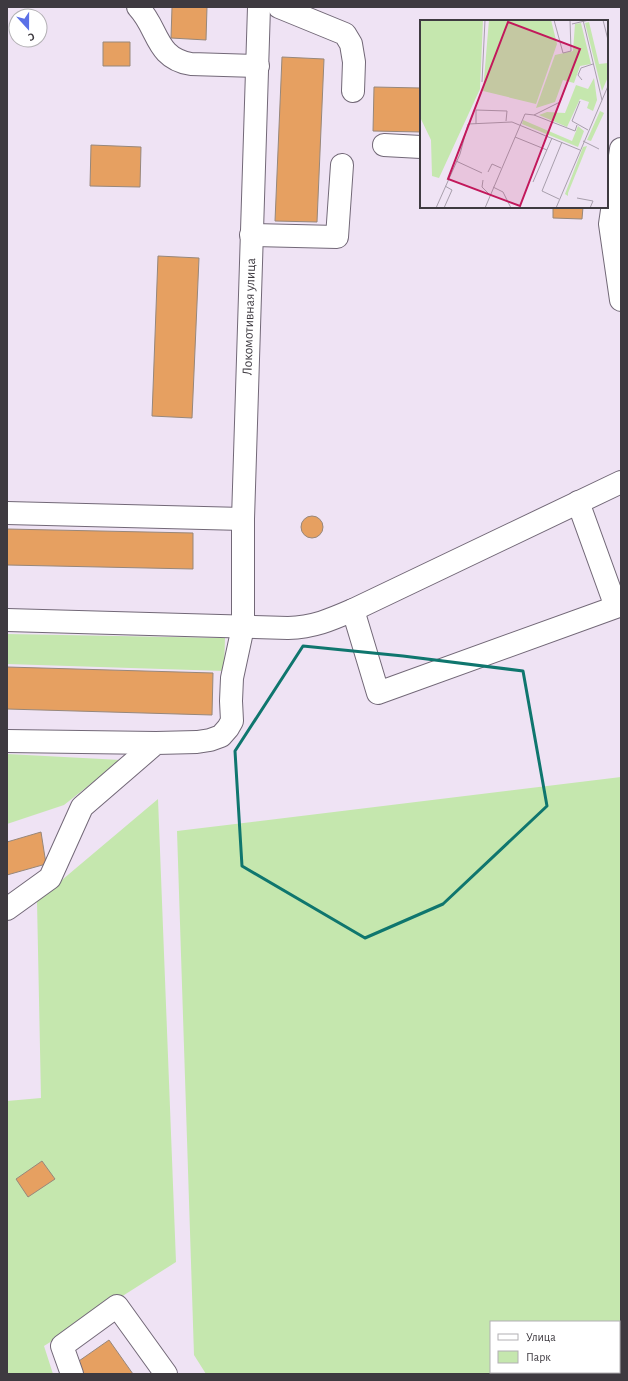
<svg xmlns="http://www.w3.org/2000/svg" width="628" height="1381" viewBox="0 0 628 1381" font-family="'Alegreya Sans',sans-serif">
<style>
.green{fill:#c5e7ae;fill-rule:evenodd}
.building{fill:#e6a061;stroke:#97877b}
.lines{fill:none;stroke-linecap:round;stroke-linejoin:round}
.minor-casing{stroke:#726877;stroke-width:24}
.minor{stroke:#fff;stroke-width:22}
.marked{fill:none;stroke:#0f766e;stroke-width:3;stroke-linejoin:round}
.labels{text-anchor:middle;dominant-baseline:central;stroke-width:3.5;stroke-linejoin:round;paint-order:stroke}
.street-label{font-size:14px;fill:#3e3a40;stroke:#fff}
.inset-road{fill:none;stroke:#a89fac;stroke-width:1}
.view{fill:#c2185b;fill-opacity:0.15;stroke:#c2185b;stroke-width:2}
.inset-edge{fill:none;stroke:#3e3a40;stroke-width:2}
</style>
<rect width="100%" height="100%" fill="#efe3f4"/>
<path class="green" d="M7 634 225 638 224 671 7 664Z
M7 754 121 760 64 805 7 824Z
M621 777V1374H206L194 1355 177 831ZM491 1322H619V1372H491Z
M158 799 176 1262 44 1346 53 1374H7V1101L41 1098 37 901Z"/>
<path class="building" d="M172 7H207L206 40 171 38Z
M103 42H130V66H103Z
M282 57 324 59 317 222 275 221Z
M374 87 421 88V132L373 131Z
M91 145 141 147 140 187 90 186Z
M553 207H583L582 219 553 218Z
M158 256 199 258 192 418 152 416Z
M301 527a11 11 0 1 1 22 0a11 11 0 1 1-22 0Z
M7 529 193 533V569L7 565Z
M7 667 213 673 212 715 7 709Z
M41 832 46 864 7 875V842Z
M42 1161 55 1179 28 1197 16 1179Z
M109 1340 133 1374H83L76 1363Z"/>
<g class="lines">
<defs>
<g id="minor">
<path d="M138 7C159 29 155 58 191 64L258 66"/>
<path d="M279 7 345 34 351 44 354 62 353 91"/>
<path d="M384 145 421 147"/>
<path d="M621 149 610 224 621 300"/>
<path d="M251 235 337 237 342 165"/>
<path d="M7 513 243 519"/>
<path d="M353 610 378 693 616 607 578 502"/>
<path d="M7 620 288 628C314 627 330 620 353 610L621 482"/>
<path d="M7 741 156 743"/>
<path id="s1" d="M7 909 50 878 82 807 156 743 197 742 210 740 221 736 228 728 232 721 231 701 232 678 243 627V519L259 7"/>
<path d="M72 1374 62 1346 117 1306 166 1374"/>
</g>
</defs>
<use href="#minor" class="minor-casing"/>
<use href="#minor" class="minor"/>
</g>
<path class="marked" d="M303 646 403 656 523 671 547 806 443 904 365 938 242 866 235 751Z"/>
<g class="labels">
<g class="street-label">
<text stroke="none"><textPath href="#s1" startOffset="719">Локомотивная улица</textPath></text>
</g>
</g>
<g transform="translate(420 20)">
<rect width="188" height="188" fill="#efe3f4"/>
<path d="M0 0H63L60 69 19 158 12 156 11 120 0 97ZM69 0H131L137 24 116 84 63 71ZM169 2 179 44 188 43V57L182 71 165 3ZM161 3 171 44 160 46 154 63 143 60 135 82 116 88 135 35 153 31 155 4ZM174 58 177 80 173 91 167 88 169 82 160 79 147 107 119 95 127 92 145 93 156 65 168 69ZM180 91 184 93 171 121 167 120ZM103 100 152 121 158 106 164 111 158 127 102 104ZM167 126 148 173V176L145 174 163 127Z" fill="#c5e7ae"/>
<path class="inset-road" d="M134 0 143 33 151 31 150 0M163 0 182 80M183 0 188 20M152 4 169 0M162 60 158 55 161 48 173 44M62 62 65 0M160 81 152 101 168 110M114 95 155 111 157 105M56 104V90L87 91 86 101M95 117 127 130M163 121 179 129M36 141 62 153M68 152 72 144 81 148M63 160 62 167 70 175M113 162 132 118M73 167 83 172 91 188M157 178 173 181 170 188M139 179 122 171 142 122M16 188 40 134 48 104 92 102 160 130M24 188 32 170 25 166M65 188 105 94 114 95 140 82 145 68M136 188 188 66"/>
<path class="view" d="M88 2 160 29 100 186 28 159Z"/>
<rect width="188" height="188" class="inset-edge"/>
</g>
<rect width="628" height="1381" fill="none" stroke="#3e3a40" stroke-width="16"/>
<rect x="490" y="1321" width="130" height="52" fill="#ffffff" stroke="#b2b0b3"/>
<rect x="498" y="1334" width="20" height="6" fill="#ffffff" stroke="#b2b0b3"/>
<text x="526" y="1341" font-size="12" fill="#3e3a40">Улица</text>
<rect x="498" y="1351" width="20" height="12" fill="#c5e7ae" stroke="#b2b0b3"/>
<text x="526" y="1361" font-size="12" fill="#3e3a40">Парк</text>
<g transform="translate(28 28) rotate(159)"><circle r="19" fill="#ffffff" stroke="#b2b0b3"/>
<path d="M0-3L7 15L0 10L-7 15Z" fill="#5b70e7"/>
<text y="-6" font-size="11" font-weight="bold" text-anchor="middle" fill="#3e3a40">С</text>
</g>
</svg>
